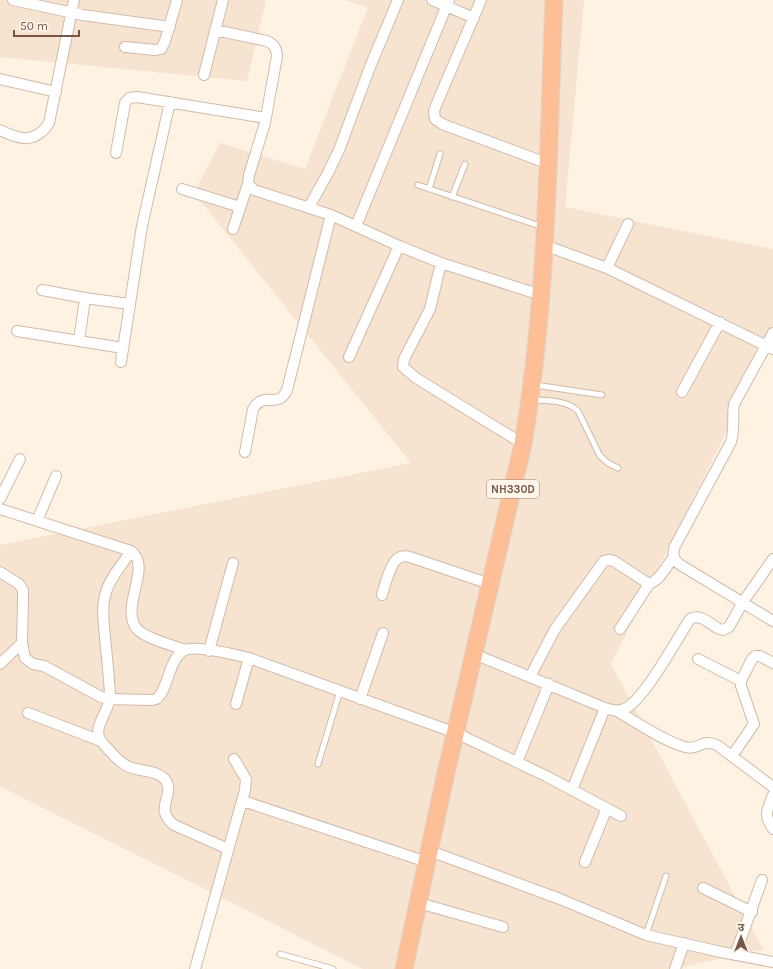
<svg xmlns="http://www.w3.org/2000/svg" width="773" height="969" viewBox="0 0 773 969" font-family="Karla,'Noto Sans Devanagari',sans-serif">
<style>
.residential{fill:#f6e3d0}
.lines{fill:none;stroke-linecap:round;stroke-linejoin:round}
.service-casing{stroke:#d2baaa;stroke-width:7}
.minor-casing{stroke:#d2baaa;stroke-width:12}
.trunk-casing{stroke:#dcd3cf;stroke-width:19}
.service{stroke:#fff;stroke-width:5}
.minor{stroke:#fff;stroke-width:10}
.trunk{stroke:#febe96;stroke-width:17}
.labels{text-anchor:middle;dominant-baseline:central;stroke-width:3.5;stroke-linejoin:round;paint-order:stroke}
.shield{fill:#fff6eb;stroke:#a08578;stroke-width:1}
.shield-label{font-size:11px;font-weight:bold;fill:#785546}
</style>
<rect width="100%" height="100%" fill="#fef2e3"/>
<path class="residential" d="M0 0H266L247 81 0 57Z
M344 0H584L565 207 773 249V338L611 664 763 949 675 969H363L0 786V545L411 463 194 193 220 143 305 169 368 7Z"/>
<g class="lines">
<defs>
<path id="service" d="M418 185 543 227
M429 189 440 154
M452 197 465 164
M535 385 602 395
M533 400C549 401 566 400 578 411L600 456 608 463 618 468
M318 764 340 691
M646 935 666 876
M280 954 333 969"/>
<path id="minor" d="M13 0 83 15 170 27
M432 0 474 18
M481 0 437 103 434 111 435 119 442 124 549 164
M215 30 267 41C275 45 276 48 277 56L265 123 249 175 248 184 254 190 331 215 399 246 441 263 541 295
M125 47 155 50 161 49 165 41 177 0
M204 75 223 0
M0 79 56 92
M0 130C20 140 35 144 49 123L74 0
M116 153 125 103 129 98 137 97 266 118
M182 189 240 207
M309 207 328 173 339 150 370 67 398 0
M356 226 449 0
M233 229 248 184
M544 245 607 268 773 349
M441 263 430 309 404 359 403 367 416 378 523 444
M607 268 628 224
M42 290 85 298 129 304
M17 331 123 348
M773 333 734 404C732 417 735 430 731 442L675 546C672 554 673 558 679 564L773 621
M79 341 85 298
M349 357 399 246
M121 362 142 226 170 102
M682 392 720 322
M245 452 253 409C264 390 278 410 287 390L331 215
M0 499 20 459
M0 509 131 551C153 567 119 607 137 629 146 639 173 645 185 650
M37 521 56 476
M131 551C123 564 110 577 106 592 101 607 104 623 105 638 107 657 109 676 110 695 111 710 91 727 101 741 108 749 116 759 125 765 136 772 159 769 166 781 175 796 153 808 174 825L228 849
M0 572 19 584 23 590V599L22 643 25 658 33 664 44 666 101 697 110 699 150 700C152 700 155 700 156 699 168 692 169 656 185 650 197 645 236 655 249 658L456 733 546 776 621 816
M382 595C385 585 390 565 397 559 401 556 406 556 410 557L490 584
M620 629 649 584
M209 651 233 563
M474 654 605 708C612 710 617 712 624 709 643 702 677 639 690 619 700 613 710 624 719 629L723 630 729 627 743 602 773 559
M698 659 741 681
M0 664 22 643
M530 677 555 629 604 561 609 560 614 561 649 584C660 580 666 567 673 558
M360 699 383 633
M236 704 249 658
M617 711C636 722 665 742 685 747 700 751 700 738 717 745L773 787
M28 713 101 741
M732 756 754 724 741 686V681L752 659 755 656H760L773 663
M517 762 549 684
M572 790 605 708
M773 795C767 811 763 814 773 829
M243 801 427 862
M430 851 560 899 646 935 721 952 773 962
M585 862 607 808
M703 888 752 912
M419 903 503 927
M735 955 762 880
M195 969 245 790 246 779 234 759
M675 969 684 943"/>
<path id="trunk" d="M404 969 445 777 523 444C548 297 548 148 554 0"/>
</defs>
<use href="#service" class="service-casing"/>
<use href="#minor" class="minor-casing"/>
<use href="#trunk" class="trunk-casing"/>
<use href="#service" class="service"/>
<use href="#minor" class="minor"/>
<use href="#trunk" class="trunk"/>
</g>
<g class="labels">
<rect class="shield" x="487" y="480" width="52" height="18" rx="3"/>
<g class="shield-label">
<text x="513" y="489">NH330D</text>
</g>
</g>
<g transform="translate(741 937)" stroke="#fff6eb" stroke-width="3" paint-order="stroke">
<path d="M0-3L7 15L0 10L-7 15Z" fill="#785546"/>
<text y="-6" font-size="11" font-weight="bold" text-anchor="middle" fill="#785546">उ</text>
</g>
<path d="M14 30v6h65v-6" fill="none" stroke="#785546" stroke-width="2"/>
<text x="20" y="30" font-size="12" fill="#785546" stroke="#fff6eb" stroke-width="3" paint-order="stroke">50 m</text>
</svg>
